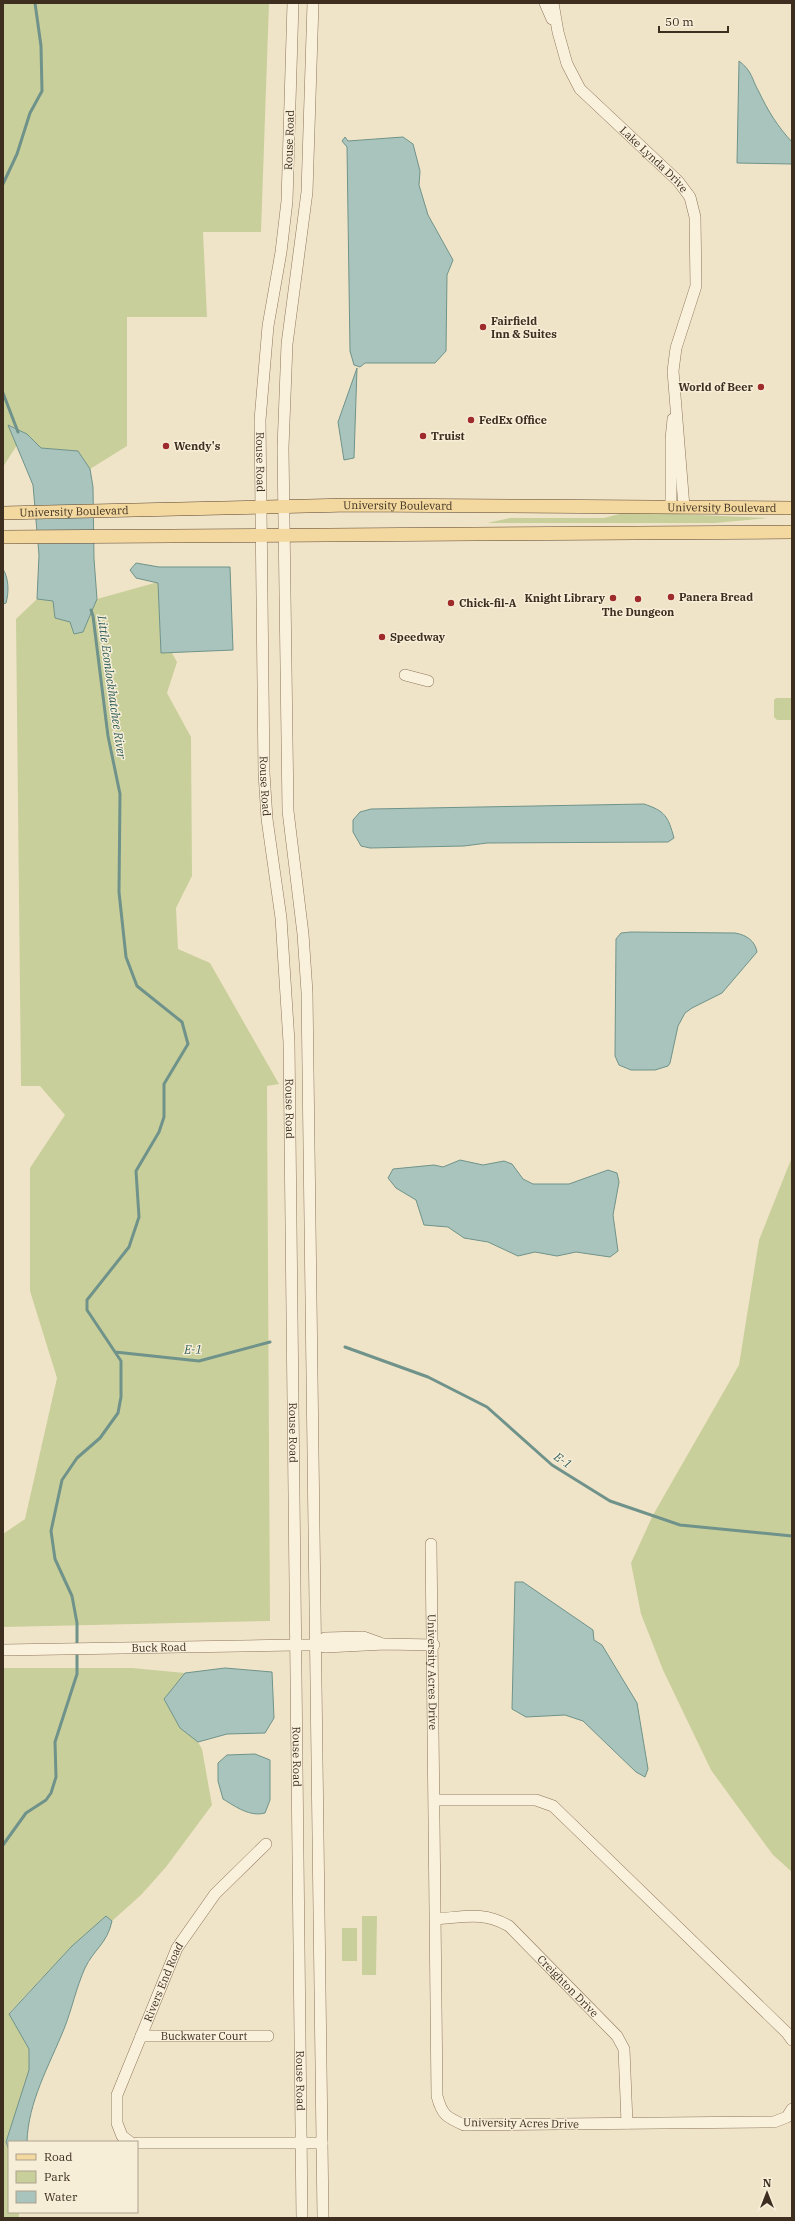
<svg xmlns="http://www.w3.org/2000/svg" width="795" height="2221" viewBox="0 0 795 2221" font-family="'IBM Plex Serif',serif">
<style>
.green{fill:#c9cf9b}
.water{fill:#a9c4bc;stroke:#6f938a}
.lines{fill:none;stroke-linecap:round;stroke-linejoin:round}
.stream{stroke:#6f938a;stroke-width:3}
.minor-casing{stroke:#8d765c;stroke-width:12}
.major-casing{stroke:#5b4430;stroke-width:14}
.minor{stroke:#faf1dc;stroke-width:11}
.major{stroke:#f3d9a0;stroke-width:13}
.poi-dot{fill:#9e2a2b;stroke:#f7eed8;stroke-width:1.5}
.labels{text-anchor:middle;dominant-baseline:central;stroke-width:3;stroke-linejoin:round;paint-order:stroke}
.street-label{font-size:11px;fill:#3d2e20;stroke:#f7eed8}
.poi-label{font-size:11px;font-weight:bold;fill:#3d2e20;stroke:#f7eed8;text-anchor:start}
.water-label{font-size:12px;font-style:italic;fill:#2f5d5a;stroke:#f7eed8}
</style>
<rect width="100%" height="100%" fill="#f0e4c8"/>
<path class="green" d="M3 3H269L261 232H203L207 317H127V446L90 469 78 451 41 448 27 434 9 425 17 445 3 467Z
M627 512 768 518 715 523H487L510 518H604Z
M158 582 161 653H172L177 662 167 693 191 737 192 876 176 908 178 949 210 963 279 1084 267 1086 270 1621 3 1627V1534L25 1519 57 1378 30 1291V1168L65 1115 40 1086H21L16 619 37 599 53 601 70 622 74 634 83 632 97 599Z
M776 698H792V720H777L774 717V700Z
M792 1157V1872L773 1855 711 1770 663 1670 641 1614 631 1563 653 1515 739 1365 759 1240Z
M3 1668H132L185 1673 164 1699 180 1728 198 1742 202 1749 212 1805 166 1867 141 1895 112 1921 106 1916 72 1946 9 2013 29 2049V2070L6 2142 9 2150V2212H19V2218H3Z
M362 1916H377L376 1975H362Z
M342 1928H357V1961H342Z"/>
<path class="water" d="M739 61C753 72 751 78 759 92 768 111 778 127 792 142V164L737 163Z
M345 137 348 141 403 137 413 144 420 171 419 185 428 215 453 260 447 275 446 351 435 363H365L360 367 354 365 350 351 347 147 342 141Z
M357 368 354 458 344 460 338 422Z
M8 425 27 434 41 448 78 451 90 469 93 487 94 559 97 599 83 632 74 634 70 622 55 618 53 601 37 599 39 555 33 485Z
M136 563 159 567H230L233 650 161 653 158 583 136 578 130 570Z
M3 569C9 579 9 592 6 603L3 604Z
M644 804C665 811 668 816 674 838L668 842 487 843 464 846 370 848 361 846 353 832V820L360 812 371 809Z
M631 932 735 933C747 935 755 941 757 952L722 993 692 1008 685 1013 678 1026 670 1063 668 1066 655 1070H631L619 1065 615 1056 616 939 621 933Z
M460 1160 483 1165 504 1161 512 1164 523 1179 533 1184H569L608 1170 617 1173 619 1182 613 1215 618 1251 610 1257 576 1252 557 1256 535 1252 518 1256 488 1242 464 1238 448 1227 424 1225 416 1200 396 1188 388 1178 393 1169 434 1165 443 1167Z
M515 1582H523L593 1630 594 1640 602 1645 637 1703 648 1769 645 1777 636 1772 583 1721 565 1715 526 1717 512 1709Z
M225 1668 272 1672 274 1718 265 1733 227 1734 198 1742 180 1728 164 1699 185 1673Z
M255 1754 270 1760V1800L265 1813C250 1817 236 1807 223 1799L218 1781V1763L227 1755Z
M106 1916 112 1921C107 1944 94 1949 85 1968 76 1988 72 2009 64 2029 49 2066 28 2102 27 2142H9V2150L6 2142 29 2070V2049L9 2014 72 1946Z"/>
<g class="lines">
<path class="stream" d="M3 184 17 154 30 113 42 91 41 46 35 3
M3 393 18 432
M345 1347 428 1377 487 1407 552 1465 610 1501 680 1525 792 1536
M115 1352 199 1361 270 1342
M3 1845 26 1813 46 1800 51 1793 56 1777 55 1742 77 1674V1623L72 1596 55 1559 51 1531 62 1480 77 1458 100 1438 118 1413 121 1397V1361L87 1310V1300L129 1247 139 1217 136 1171 159 1132 164 1117V1084L188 1044 182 1022 137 986 126 957 119 892 120 794 108 736 93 616 91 610"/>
<defs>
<g id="minor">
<path id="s1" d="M293 3 287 201 281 252 268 326 260 420 264 773 267 819 281 918 289 1042 302 2218"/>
<path d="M313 3 307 192 287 344 283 448 288 811 303 934 307 992 323 2218"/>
<path d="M545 3 552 19"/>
<path id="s2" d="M553 3 558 32 567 64 580 89 678 181 690 197 695 217 696 286 676 348 673 371 684 507"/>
<path d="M671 506V439L673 419"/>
<path d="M405 675 428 681"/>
<path id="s3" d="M431 1544 437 2096C442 2115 446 2117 464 2125L774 2122 787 2117 792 2109"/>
<path d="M315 1645 325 1638 363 1637 380 1643"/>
<path id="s4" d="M3 1650 295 1645H315L326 1647 385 1644 434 1645"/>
<path d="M435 1800H536L553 1806 787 2033 792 2040"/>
<path id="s5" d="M436 1919C465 1917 483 1911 509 1926L617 2036 624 2049 627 2123"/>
<path id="s6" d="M141 2036H268"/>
<path id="s7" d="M130 2142 122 2136 117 2123V2095L177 1948 215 1894 266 1844"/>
<path d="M137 2143H322"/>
</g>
<g id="major">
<path id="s8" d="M3 513 350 505 792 508"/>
<path d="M3 537 792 532"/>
</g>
</defs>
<use href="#minor" class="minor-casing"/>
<use href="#major" class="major-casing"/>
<use href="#minor" class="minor"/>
<use href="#major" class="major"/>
</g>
<g class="poi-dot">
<circle cx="483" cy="327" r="4"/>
<circle cx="761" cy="387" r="4"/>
<circle cx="471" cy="420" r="4"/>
<circle cx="423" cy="436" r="4"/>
<circle cx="166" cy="446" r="4"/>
<circle cx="671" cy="597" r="4"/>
<circle cx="613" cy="598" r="4"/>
<circle cx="638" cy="599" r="4"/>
<circle cx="451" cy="603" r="4"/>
<circle cx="382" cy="637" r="4"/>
</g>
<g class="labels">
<g class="street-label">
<text transform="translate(289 140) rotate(-88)">Rouse Road</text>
<text stroke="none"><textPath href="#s2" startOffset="193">Lake Lynda Drive</textPath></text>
<text stroke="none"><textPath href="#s1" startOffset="461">Rouse Road</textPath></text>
<text stroke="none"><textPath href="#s8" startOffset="395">University Boulevard</textPath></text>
<text stroke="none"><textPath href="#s8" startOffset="719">University Boulevard</textPath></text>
<text stroke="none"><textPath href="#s8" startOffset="71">University Boulevard</textPath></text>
<text stroke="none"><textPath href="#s1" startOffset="785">Rouse Road</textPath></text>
<text stroke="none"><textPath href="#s1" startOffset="1109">Rouse Road</textPath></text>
<text stroke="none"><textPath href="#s1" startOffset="1433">Rouse Road</textPath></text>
<text stroke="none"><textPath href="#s4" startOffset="156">Buck Road</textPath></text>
<text stroke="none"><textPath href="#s3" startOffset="128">University Acres Drive</textPath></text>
<text stroke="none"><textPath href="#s1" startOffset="1757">Rouse Road</textPath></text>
<text stroke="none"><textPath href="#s7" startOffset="174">Rivers End Road</textPath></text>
<text stroke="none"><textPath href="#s5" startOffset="159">Creighton Drive</textPath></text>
<text stroke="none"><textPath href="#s6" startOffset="63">Buckwater Court</textPath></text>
<text stroke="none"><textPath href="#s1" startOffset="2081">Rouse Road</textPath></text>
<text transform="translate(521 2123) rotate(1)">University Acres Drive</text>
</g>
<g class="poi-label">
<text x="491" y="321">Fairfield<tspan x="491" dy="13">Inn &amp; Suites</tspan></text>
<text x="753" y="387" text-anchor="end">World of Beer</text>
<text x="479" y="420">FedEx Office</text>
<text x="431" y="436">Truist</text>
<text x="174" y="446">Wendy's</text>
<text x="679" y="597">Panera Bread</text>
<text x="605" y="598" text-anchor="end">Knight Library</text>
<text x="459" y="603">Chick-fil-A</text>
<text x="638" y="612" text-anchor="middle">The Dungeon</text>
<text x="390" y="637">Speedway</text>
</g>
<g class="water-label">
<text transform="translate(112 687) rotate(82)">Little Econlockhatchee River</text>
<text transform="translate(193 1349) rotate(-1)">E-1</text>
<text transform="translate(563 1460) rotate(34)">E-1</text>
</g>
</g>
<rect width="795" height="2221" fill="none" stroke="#3d2e20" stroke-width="8"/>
<rect x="8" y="2141" width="130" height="72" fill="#f7eed8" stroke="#ada18e"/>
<rect x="16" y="2154" width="20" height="6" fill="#f3d9a0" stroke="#ada18e"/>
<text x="44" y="2161" font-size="12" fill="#3d2e20">Road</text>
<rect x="16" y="2171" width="20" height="12" fill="#c9cf9b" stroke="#ada18e"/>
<text x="44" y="2181" font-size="12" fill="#3d2e20">Park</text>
<rect x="16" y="2191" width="20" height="12" fill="#a9c4bc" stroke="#ada18e"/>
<text x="44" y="2201" font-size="12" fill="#3d2e20">Water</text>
<g transform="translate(767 2193)" stroke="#f7eed8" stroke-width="3" paint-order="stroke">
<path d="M0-3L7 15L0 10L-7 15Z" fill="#3d2e20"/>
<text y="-6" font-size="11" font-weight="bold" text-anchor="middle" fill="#3d2e20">N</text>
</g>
<path d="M659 26v6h69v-6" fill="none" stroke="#3d2e20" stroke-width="2"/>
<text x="665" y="26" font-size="12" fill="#3d2e20" stroke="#f7eed8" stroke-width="3" paint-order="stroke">50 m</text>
</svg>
